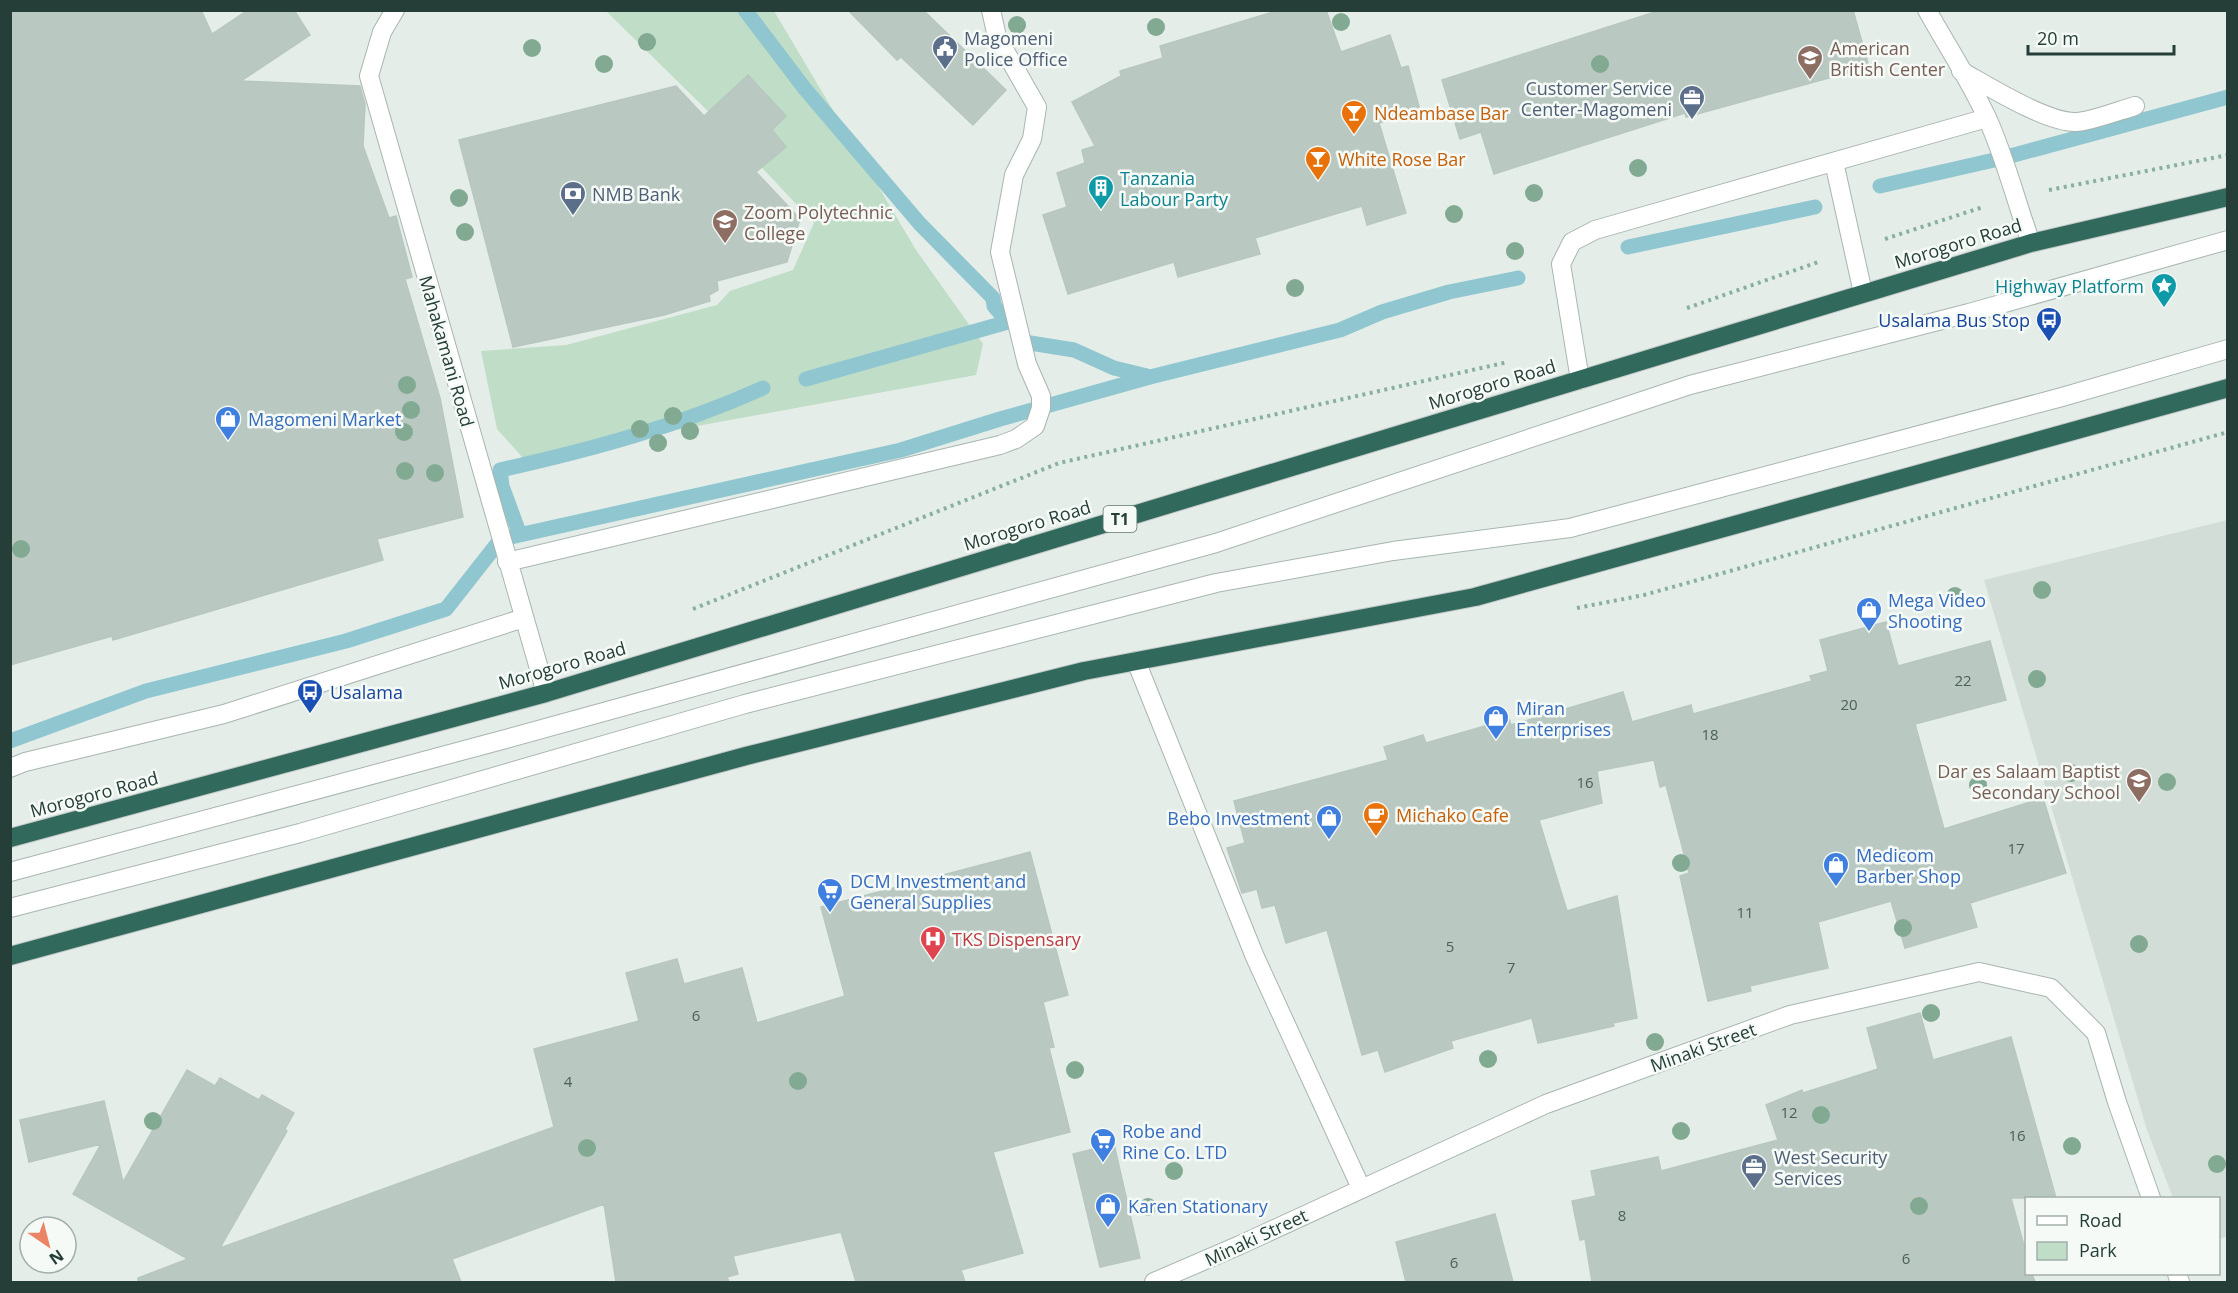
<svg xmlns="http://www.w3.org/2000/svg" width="2238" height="1293" viewBox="0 0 2238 1293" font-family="'Open Sans',sans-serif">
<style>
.built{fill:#d3ddd8}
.green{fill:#bfddc7}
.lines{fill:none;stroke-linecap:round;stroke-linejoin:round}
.stream{stroke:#90c6cf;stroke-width:15}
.building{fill:#bac8c2;stroke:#b7c7c0;stroke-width:1.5}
.lane-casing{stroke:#a8b5b0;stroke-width:20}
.street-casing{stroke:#a8b5b0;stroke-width:20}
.highway-casing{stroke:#c2c9c7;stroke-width:20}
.path{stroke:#87afa2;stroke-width:4;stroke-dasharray:3 4.5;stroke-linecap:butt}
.lane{stroke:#fff;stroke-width:18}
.street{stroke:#fff;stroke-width:18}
.highway{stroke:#32695d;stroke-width:18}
.tree{fill:#82aa92}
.labels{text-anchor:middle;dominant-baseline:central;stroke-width:5;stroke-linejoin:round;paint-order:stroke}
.number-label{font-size:15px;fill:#4a605a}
.shield{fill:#f5faf7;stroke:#637671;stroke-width:1.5}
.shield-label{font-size:16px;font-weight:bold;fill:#253e37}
.service-label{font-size:18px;fill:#4e5e75;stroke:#f5faf7;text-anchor:start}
.education-label{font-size:18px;fill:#785e54;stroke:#f5faf7;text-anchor:start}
.food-label{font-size:18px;fill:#c56008;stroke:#f5faf7;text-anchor:start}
.culture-label{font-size:18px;fill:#0d838f;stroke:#f5faf7;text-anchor:start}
.street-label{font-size:18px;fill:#253e37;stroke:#f5faf7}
.transit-label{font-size:18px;fill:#164399;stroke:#f5faf7;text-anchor:end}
.shop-label{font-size:18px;fill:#366cbe;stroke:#f5faf7;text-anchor:start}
.health-label{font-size:18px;fill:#be3a42;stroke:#f5faf7;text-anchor:start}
</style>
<rect width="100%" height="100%" fill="#e5ede9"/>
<path class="built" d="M2227 520 2228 1236 2219 1239 2218 1198H2173L2147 1130 1984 580Z"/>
<path class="green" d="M605 10 774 11 916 250 983 344 976 375 523 458 497 429 481 351 566 345 717 305 730 291 793 270 814 223 721 124Z"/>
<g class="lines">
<path class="stream" d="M745 10 805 89 920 224 993 298 994 306 1008 322 806 379
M1880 186 2003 158 2228 97
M1628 247 1815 207
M1024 342 1074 350 1114 368 1147 376
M520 535 502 486 500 470C590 450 679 426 763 388
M10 741 146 691 346 641 446 609 501 539 901 450 1000 419 1150 377 1340 330 1382 312 1449 292 1518 278"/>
</g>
<path class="building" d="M10 10H201L212 34 248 10H294L310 35 241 81 360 86 365 104 363 146 389 218 396 216 412 277 405 279 440 398 463 517 377 539 383 560 113 640 112 636 10 665Z
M848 10H923L1006 90 973 125 901 57 897 60Z
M1280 10H1326L1341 52 1390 35 1401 68 1408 66 1420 110 1379 123 1406 213 1367 225 1362 206 1255 238 1260 254 1178 277 1174 262 1068 294 1043 215 1067 207 1057 173 1085 163 1082 150 1095 146 1072 102 1121 76 1120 71 1163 58 1160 46Z
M1661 10H1853L1869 67 1686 117 1685 113 1494 174 1481 132 1460 139 1442 80Z
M748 75 786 116 772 130 786 147 756 172 800 219 787 262 717 281 718 290 709 295 710 301 664 315 513 347 459 140 676 86 704 116Z
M1886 622 1898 666 1990 641 2006 700 1915 724 1944 829 2043 798 2066 873 1970 903 1977 927 1905 948 1891 901 1818 922 1828 968 1750 986 1751 991 1708 1001 1680 876 1689 873 1666 785 1660 787 1654 760 1597 771 1602 803 1539 820 1567 911 1617 896 1637 1018 1613 1023 1614 1026 1538 1043 1532 1018 1451 1041 1453 1048 1385 1072 1378 1050 1362 1055 1327 930 1286 943 1275 905 1262 908 1257 889 1242 893 1227 848 1245 843 1234 801 1388 760 1384 747 1423 735 1426 743 1509 719 1511 725 1623 692 1632 722 1691 705 1693 714 1812 681 1810 676 1828 671 1820 640Z
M1030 852 1068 995 1043 1002 1054 1047 1049 1048 1070 1132 993 1152 1023 1253 961 1270 965 1282H856L841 1232 733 1256 738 1274 727 1277 729 1282H616L604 1204 452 1259 461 1282H138V1278L188 1259 73 1194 101 1144 29 1162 20 1120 104 1101 123 1182 187 1070 215 1086 220 1078 259 1100 262 1095 294 1113 285 1129 287 1131 220 1248 554 1127 534 1049 639 1021 626 973 677 959 684 984 742 968 757 1023 845 996 821 907Z
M1920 1013 1933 1060 2011 1037 2056 1198H2011L2026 1253V1274H2032L2035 1282H1592L1585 1239 1580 1240 1572 1201 1596 1196 1591 1171 1658 1157 1661 1171 1778 1140 1766 1105 1802 1090 1803 1093 1878 1069 1867 1028Z
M1114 1144 1140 1258 1100 1267 1073 1154Z
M1495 1214 1513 1282H1406L1396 1242Z"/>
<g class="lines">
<defs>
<path id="lane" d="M395 10 382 32 369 76 546 693
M1961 71C1988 86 2047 123 2076 122 2089 122 2121 110 2135 106
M1834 162 1863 293
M1580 380 1561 264 1572 242 1595 230 1987 118
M507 562 1000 445 1016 439 1035 426 1041 408V396L1027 364 1000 252 1014 175 1032 139 1037 107 997 37 991 10
M10 768 25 762 224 714 524 618
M10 872 502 740 1216 543 1690 385 1969 313 2228 240
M10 908 300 833 745 704 1216 583 1393 551 1570 528 2062 397 2228 349"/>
<path id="street" d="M1927 10C1947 46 1971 82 1988 120 2006 160 2016 202 2031 243
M1136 661 1255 957 1361 1188
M2177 1274 2180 1282
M1154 1282 1240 1245 1546 1104 1790 1015 1979 972 2051 988 2096 1033 2117 1102 2151 1198"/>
<path id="highway" d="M10 838 546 693 2031 243 2228 197
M10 956 746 756 1084 671 1475 597 2228 388"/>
</defs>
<use href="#lane" class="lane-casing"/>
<use href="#street" class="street-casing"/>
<use href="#highway" class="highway-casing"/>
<path class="path" d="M2049 190 2228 155
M1885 239 1983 207
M1687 308 1821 261
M1577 608 1644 595 2228 432
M693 609 1059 463 1508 362"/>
<use href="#lane" class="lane"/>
<use href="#street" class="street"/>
<use href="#highway" class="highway"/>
</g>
<g class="tree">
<circle cx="1341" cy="22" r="9"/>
<circle cx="1017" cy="25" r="9"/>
<circle cx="1156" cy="27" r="9"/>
<circle cx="647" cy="42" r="9"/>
<circle cx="532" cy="48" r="9"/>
<circle cx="604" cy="64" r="9"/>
<circle cx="1600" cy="64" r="9"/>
<circle cx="1638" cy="168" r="9"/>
<circle cx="1534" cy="193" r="9"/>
<circle cx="459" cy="198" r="9"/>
<circle cx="1454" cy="214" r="9"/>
<circle cx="465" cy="232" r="9"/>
<circle cx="1515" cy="251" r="9"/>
<circle cx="1295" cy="288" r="9"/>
<circle cx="407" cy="385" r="9"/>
<circle cx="411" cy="410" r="9"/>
<circle cx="673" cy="416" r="9"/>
<circle cx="640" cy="429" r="9"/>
<circle cx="690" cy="431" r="9"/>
<circle cx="404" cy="432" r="9"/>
<circle cx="658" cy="443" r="9"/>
<circle cx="405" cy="471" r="9"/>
<circle cx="435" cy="473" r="9"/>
<circle cx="21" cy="549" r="9"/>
<circle cx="2042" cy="590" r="9"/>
<circle cx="1955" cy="596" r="9"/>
<circle cx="2037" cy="679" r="9"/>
<circle cx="2071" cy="773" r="9"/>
<circle cx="2167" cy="782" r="9"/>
<circle cx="1978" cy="785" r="9"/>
<circle cx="1681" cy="863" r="9"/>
<circle cx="1903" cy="928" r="9"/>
<circle cx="2139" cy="944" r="9"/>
<circle cx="1931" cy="1013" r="9"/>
<circle cx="1655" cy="1042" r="9"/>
<circle cx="1488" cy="1059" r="9"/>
<circle cx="1075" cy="1070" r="9"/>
<circle cx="798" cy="1081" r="9"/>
<circle cx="1821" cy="1115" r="9"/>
<circle cx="153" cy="1121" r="9"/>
<circle cx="1681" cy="1131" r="9"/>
<circle cx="2072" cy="1146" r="9"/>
<circle cx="587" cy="1148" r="9"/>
<circle cx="2217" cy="1164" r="9"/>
<circle cx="1174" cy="1171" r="9"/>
<circle cx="1919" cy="1206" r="9"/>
<circle cx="1148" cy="1207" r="9"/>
</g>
<defs>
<symbol id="civic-pin" viewBox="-11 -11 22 30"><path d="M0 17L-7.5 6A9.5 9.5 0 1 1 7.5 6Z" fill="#5c6f8a" stroke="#f5faf7"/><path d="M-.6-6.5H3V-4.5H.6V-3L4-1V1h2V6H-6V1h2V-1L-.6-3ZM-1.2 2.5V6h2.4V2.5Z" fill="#fff"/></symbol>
<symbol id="university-pin" viewBox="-11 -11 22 30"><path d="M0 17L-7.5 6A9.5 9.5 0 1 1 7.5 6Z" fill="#8d6e63" stroke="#f5faf7"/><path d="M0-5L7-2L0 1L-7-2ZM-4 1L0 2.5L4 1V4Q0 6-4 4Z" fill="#fff"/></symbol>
<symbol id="office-pin" viewBox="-11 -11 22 30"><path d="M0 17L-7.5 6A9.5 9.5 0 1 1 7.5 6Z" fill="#5c6f8a" stroke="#f5faf7"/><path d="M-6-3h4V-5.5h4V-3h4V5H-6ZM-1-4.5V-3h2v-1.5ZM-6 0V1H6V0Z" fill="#fff"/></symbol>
<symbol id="bar-pin" viewBox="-11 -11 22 30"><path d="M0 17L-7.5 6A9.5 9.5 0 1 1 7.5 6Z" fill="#e8710a" stroke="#f5faf7"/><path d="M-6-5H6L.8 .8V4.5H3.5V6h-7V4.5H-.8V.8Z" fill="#fff"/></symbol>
<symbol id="building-pin" viewBox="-11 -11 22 30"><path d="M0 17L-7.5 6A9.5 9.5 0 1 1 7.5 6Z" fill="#0f9aa8" stroke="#f5faf7"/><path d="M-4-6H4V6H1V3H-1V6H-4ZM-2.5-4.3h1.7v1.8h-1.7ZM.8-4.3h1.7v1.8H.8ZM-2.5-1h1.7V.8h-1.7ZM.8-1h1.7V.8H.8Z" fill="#fff"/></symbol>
<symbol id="bank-pin" viewBox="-11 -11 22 30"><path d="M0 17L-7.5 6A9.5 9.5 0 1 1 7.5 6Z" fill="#5c6f8a" stroke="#f5faf7"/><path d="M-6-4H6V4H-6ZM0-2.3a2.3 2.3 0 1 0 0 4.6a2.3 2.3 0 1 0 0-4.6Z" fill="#fff"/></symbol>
<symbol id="sight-pin" viewBox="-11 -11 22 30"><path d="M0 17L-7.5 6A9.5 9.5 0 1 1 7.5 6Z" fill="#0f9aa8" stroke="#f5faf7"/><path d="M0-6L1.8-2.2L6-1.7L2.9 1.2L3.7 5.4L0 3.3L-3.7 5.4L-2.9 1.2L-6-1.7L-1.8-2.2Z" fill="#fff"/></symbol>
<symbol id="bus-pin" viewBox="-11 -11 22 30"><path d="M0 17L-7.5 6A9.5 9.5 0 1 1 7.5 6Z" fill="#1a4fb4" stroke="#f5faf7"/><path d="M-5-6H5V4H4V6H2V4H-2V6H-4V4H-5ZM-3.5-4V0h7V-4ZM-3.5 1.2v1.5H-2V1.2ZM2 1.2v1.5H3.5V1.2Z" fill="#fff"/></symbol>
<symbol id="shop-pin" viewBox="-11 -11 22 30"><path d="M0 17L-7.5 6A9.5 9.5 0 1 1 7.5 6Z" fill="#3f7fe0" stroke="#f5faf7"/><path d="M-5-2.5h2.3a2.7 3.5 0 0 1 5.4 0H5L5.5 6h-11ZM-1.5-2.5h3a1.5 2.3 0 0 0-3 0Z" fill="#fff"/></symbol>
<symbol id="school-pin" viewBox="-11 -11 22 30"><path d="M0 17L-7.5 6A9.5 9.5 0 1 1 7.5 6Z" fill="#8d6e63" stroke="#f5faf7"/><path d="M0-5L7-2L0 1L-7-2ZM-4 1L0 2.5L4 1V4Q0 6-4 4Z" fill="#fff"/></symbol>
<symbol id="cafe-pin" viewBox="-11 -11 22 30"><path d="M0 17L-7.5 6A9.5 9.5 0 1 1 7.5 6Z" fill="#e8710a" stroke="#f5faf7"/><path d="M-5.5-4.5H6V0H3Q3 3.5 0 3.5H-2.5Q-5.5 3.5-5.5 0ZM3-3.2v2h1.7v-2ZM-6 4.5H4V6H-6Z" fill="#fff"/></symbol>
<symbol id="supermarket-pin" viewBox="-11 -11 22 30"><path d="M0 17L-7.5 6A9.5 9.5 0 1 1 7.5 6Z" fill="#3f7fe0" stroke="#f5faf7"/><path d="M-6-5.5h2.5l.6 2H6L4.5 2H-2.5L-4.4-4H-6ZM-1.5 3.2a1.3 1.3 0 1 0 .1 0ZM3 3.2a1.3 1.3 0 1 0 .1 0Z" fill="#fff"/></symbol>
<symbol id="hospital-pin" viewBox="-11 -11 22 30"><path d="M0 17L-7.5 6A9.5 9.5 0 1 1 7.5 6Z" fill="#e0444e" stroke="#f5faf7"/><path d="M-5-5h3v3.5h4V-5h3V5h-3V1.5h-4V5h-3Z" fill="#fff"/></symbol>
</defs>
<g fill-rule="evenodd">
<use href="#civic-pin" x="930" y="33" width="30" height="40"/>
<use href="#university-pin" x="1795" y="43" width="30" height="40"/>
<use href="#office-pin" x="1677" y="83" width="30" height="40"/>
<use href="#bar-pin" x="1339" y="98" width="30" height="40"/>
<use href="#bar-pin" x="1303" y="144" width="30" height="40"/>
<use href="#building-pin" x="1086" y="173" width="30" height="40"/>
<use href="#bank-pin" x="558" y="179" width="30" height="40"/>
<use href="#university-pin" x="710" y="207" width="30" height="40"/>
<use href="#sight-pin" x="2149" y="271" width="30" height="40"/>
<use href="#bus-pin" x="2034" y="305" width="30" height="40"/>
<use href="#shop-pin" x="213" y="404" width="30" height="40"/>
<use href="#shop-pin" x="1854" y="595" width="30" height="40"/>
<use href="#bus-pin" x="295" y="677" width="30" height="40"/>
<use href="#shop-pin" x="1481" y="703" width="30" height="40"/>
<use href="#school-pin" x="2124" y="766" width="30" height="40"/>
<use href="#cafe-pin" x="1361" y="800" width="30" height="40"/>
<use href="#shop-pin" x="1314" y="803" width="30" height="40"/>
<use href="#shop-pin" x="1821" y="850" width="30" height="40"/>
<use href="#supermarket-pin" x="815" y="876" width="30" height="40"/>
<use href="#hospital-pin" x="918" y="924" width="30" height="40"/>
<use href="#supermarket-pin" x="1088" y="1126" width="30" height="40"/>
<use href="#office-pin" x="1739" y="1152" width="30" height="40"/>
<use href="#shop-pin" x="1093" y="1191" width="30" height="40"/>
</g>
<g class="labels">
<g class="number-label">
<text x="1963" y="680">22</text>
<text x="1849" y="704">20</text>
<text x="1710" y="734">18</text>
<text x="1585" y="782">16</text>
<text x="2016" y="848">17</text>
<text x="1745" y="912">11</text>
<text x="1450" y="946">5</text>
<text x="1511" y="967">7</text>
<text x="696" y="1015">6</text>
<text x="568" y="1081">4</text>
<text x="1789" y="1112">12</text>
<text x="2017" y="1135">16</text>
<text x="1622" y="1215">8</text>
<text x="1906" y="1258">6</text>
<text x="1454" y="1262">6</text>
</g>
<rect class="shield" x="1103.5" y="506" width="33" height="26" rx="4.5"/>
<g class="shield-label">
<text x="1120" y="519">T1</text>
</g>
<g class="service-label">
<text x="964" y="38">Magomeni<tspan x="964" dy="21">Police Office</tspan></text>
<text x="1672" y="88" text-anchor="end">Customer Service<tspan x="1672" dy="21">Center-Magomeni</tspan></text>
<text x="592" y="194">NMB Bank</text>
<text x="1774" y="1157">West Security<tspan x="1774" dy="21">Services</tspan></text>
</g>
<g class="education-label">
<text x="1830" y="48">American<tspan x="1830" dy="21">British Center</tspan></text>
<text x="744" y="212">Zoom Polytechnic<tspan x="744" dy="21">College</tspan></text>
<text x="2120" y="771" text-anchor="end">Dar es Salaam Baptist<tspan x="2120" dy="21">Secondary School</tspan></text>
</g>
<g class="food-label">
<text x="1374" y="113">Ndeambase Bar</text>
<text x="1338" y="159">White Rose Bar</text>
<text x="1396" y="815">Michako Cafe</text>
</g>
<g class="culture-label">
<text x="1120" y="178">Tanzania<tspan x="1120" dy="21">Labour Party</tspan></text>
<text x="2144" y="286" text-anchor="end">Highway Platform</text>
</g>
<g class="street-label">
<text transform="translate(1958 243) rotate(-17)">Morogoro Road</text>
<text transform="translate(447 351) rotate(74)">Mahakamani Road</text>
<text transform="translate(1492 384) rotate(-17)">Morogoro Road</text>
<text transform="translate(1027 525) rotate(-17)">Morogoro Road</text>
<text transform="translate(562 665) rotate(-16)">Morogoro Road</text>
<text transform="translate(94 794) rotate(-15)">Morogoro Road</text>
<text transform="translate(1703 1047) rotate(-20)">Minaki Street</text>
<text transform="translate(1256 1237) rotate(-25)">Minaki Street</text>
</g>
<g class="transit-label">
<text x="2030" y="320">Usalama Bus Stop</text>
<text x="330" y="692" text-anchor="start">Usalama</text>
</g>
<g class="shop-label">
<text x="248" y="419">Magomeni Market</text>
<text x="1888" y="600">Mega Video<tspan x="1888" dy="21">Shooting</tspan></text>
<text x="1516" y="708">Miran<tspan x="1516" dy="21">Enterprises</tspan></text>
<text x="1310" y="818" text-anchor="end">Bebo Investment</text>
<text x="1856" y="855">Medicom<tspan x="1856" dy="21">Barber Shop</tspan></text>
<text x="850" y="881">DCM Investment and<tspan x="850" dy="21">General Supplies</tspan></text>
<text x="1122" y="1131">Robe and<tspan x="1122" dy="21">Rine Co. LTD</tspan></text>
<text x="1128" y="1206">Karen Stationary</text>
</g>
<g class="health-label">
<text x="952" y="939">TKS Dispensary</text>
</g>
</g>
<rect width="2238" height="1293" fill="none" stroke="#253e37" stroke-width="24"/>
<rect x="2025" y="1197" width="195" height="78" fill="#f5faf7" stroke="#a2afaa" stroke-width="1.5"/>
<rect x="2037" y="1216" width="30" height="9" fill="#ffffff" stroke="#a2afaa" stroke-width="1.5"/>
<text x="2079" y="1227" font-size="18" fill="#253e37">Road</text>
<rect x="2037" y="1242" width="30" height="18" fill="#bfddc7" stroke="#a2afaa" stroke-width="1.5"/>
<text x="2079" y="1257" font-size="18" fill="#253e37">Park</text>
<g transform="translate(48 1245) rotate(145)"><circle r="28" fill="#f5faf7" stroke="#a2afaa" stroke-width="1.5"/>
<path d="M0-4.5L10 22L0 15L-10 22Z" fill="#eb8465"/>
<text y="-9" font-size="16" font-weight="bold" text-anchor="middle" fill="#253e37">N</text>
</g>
<path d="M2028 45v9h146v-9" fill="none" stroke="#253e37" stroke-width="3"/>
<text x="2037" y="45" font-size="18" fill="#253e37" stroke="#f5faf7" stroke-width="4.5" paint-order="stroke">20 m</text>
</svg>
